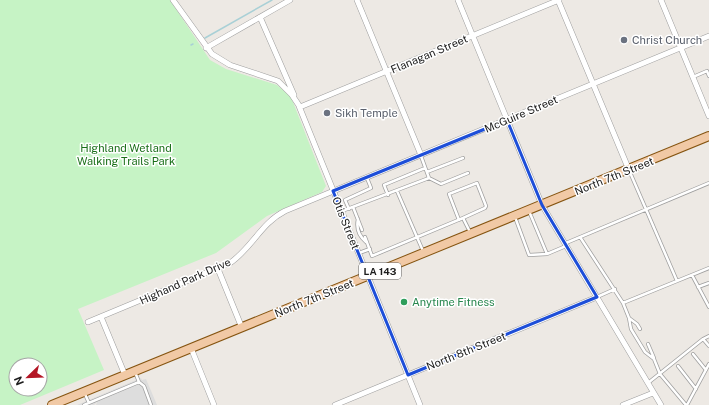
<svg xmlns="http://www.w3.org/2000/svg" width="709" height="405" viewBox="0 0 709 405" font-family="'Public Sans',sans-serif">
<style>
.park{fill:#c6f3c5;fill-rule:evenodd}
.parking{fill:#ddd}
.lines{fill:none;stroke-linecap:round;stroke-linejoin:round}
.stream{stroke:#a9d0d6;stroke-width:1.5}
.lane-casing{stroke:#9e9e9e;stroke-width:4}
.street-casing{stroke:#9e9e9e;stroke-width:6}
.primary-casing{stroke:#855410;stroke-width:10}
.lane{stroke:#fff;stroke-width:2.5}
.street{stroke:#fff;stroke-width:5}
.primary{stroke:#f1c9a5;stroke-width:8}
.marked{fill:none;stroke:#1d4ed8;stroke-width:3;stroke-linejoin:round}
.worship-dot{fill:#6b7280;stroke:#fff;stroke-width:1.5}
.leisure-dot{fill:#2e9e5b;stroke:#fff;stroke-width:1.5}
.labels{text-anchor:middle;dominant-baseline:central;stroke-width:3;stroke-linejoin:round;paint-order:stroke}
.shield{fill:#fff;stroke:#616161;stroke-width:1}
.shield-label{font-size:10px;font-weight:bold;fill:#1d1d1d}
.worship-label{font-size:11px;fill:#5b616d;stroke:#fff;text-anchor:start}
.street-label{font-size:11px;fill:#1d1d1d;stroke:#fff}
.park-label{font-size:11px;fill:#186e17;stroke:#fff}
.leisure-label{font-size:11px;fill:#27864d;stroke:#fff;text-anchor:start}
</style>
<rect width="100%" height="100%" fill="#ede9e4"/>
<path class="park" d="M0 0H170L210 60 226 69 277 85 291 97 326 186 322 192 267 216 216 253 78 309 104 370 20 405H0ZM16 365H40V389H16Z"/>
<path class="parking" d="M141 378 142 380 146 379 157 405H96L97 402 94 405H77Z"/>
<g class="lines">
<path class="stream" d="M205 38 272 0
M191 45 193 44"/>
<defs>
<path id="lane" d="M693 77 707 71 709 76
M421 156 429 178 441 184 468 173
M629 170 677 281 709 268
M427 172 463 158
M397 191 423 251
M388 195 384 185 425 168
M353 207 362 230
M349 209 345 200 371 188 367 178
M342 211 429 178
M529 211 547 254
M515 217 529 255 547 254 566 246
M358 219C356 228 359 236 366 242
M459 220 449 194 477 183 486 206 485 208 463 218
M365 237 372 256 463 218 470 232
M580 237 623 303 677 281
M566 243 709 183
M359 253 370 249
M692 275 709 307
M698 287 709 283
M597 297 615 289
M623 303 629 318 631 329 645 352 654 359 660 374 686 405
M629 318 637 324 640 329
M703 339 709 346
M648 344 654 358
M693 354 706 370
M678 366 696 389
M135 372 139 382 144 386 151 405
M648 383 703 339 709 336
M84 392 89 403
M84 405 139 382
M687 405 709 364"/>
<path id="street" d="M173 0 212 54 230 65 278 81 292 95 300 107 559 0
M357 0 421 155
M458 0 542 205 661 405
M558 0 629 170
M661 0 709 116
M260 17 294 95
M206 48 290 0
M299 106 420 405
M218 269 242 328
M101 317 125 375
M88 322 230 263C252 248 261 223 285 211L709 36
M191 348 214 405
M335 405 597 297
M623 405 653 393"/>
<path id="primary" d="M52 405 709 136"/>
</defs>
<use href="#lane" class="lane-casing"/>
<use href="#street" class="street-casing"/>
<use href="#primary" class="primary-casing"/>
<use href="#lane" class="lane"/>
<use href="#street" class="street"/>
<use href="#primary" class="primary"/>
</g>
<path class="marked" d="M507 120 542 205 597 297 408 375 333 191Z"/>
<g class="worship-dot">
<circle cx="624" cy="40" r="4"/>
<circle cx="327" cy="113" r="4"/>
</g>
<circle class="leisure-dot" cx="404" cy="302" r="4"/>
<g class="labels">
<rect class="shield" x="359" y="263" width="42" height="16" rx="3"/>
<g class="shield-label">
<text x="380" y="271">LA 143</text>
</g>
<g class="worship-label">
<text x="632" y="40">Christ Church</text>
<text x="335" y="113">Sikh Temple</text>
</g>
<g class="street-label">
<text transform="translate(429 54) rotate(-23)">Flanagan Street</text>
<text transform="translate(521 114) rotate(-23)">McGuire Street</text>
<text transform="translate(614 176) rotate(-22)">North 7th Street</text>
<text transform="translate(346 223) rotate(68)">Otis Street</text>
<text transform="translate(185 281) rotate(-24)">Highand Park Drive</text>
<text transform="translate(314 298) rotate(-22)">North 7th Street</text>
<text transform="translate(466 351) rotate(-22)">North 8th Street</text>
</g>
<g class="park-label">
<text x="126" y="148">Highland Wetland<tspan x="126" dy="13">Walking Trails Park</tspan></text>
</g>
<g class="leisure-label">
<text x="412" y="302">Anytime Fitness</text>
</g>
</g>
<g transform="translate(28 377) rotate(247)"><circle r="19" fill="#ffffff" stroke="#a5a5a5"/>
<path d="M0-3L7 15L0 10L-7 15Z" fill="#b41625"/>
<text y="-6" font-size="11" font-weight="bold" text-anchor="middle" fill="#1d1d1d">N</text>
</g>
</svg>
